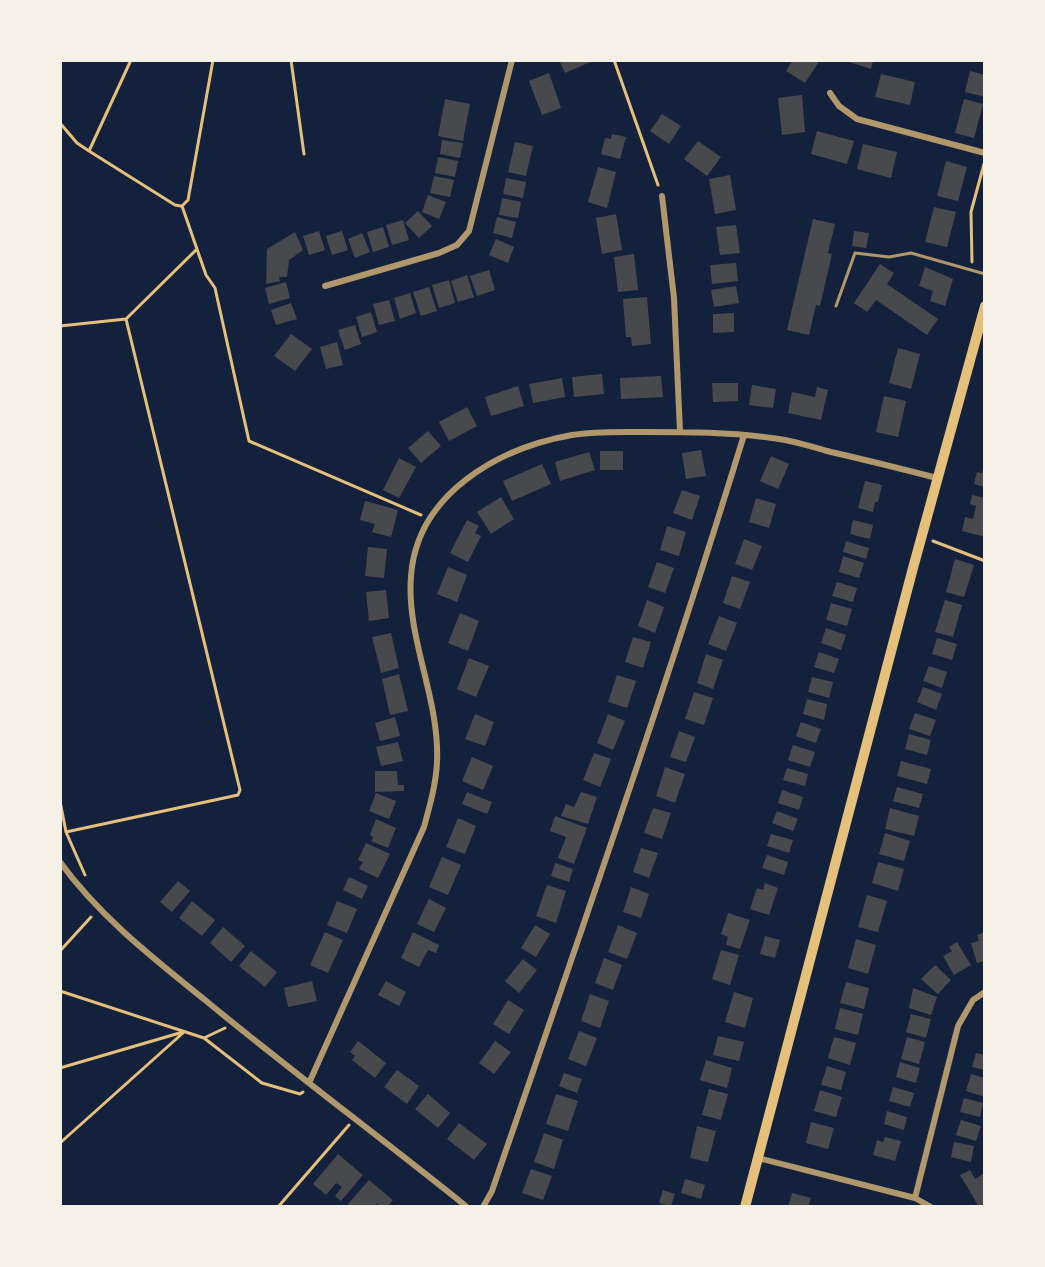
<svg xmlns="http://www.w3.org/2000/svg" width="1045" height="1267" viewBox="0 0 1045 1267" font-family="Jost,sans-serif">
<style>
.building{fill:#48494c}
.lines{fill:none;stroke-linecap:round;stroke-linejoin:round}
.path{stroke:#e5c07b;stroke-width:3}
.service{stroke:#b1986c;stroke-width:3}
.minor{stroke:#b1986c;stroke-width:6}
.primary{stroke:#e5c07b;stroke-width:10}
</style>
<rect width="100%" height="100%" fill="#14213d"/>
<path class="building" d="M559 60H595L565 73Z
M793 60H820L805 83 786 71Z
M843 60H873L871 69Z
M970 71 985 75V97L965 92Z
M549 73 561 108 542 115 529 81Z
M881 74 915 82 910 105 875 97Z
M802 95 805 132 782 135 778 98Z
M445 99 470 104 463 141 438 136Z
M964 99 983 104 974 138 955 133Z
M662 114 681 126 669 144 650 131Z
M817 131 854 141 847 164 811 154Z
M612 134 626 137 620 159 601 154 605 138 611 139Z
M442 140 463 143 460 158 440 154Z
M698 141 721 157 707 176 684 159Z
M515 142 533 146 526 176 508 172Z
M863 144 897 152 891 178 857 169Z
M438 157 458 161 455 177 435 173Z
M946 161 967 167 958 201 937 196Z
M598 167 616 172 607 208 588 202Z
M730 175 736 210 715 214 709 179Z
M434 176 454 180 450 197 430 193Z
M506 178 526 182 523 198 503 194Z
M428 195 446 202 439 219 422 212Z
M502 198 521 202 518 218 499 215Z
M934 207 956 212 947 247 925 242Z
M418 211 432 226 419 238 405 223Z
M616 214 622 250 602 254 596 218Z
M497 217 516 222 512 238 493 233Z
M813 219 835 224 828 253 832 254 820 306 816 305 809 335 787 330Z
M403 220 409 240 392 245 386 225Z
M736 225 740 253 720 255 716 227Z
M383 227 389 247 373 252 367 232Z
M319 231 325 250 309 255 303 236Z
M342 231 348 250 332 255 326 236Z
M854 231 869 233 866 248 852 246Z
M295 232 303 250 289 260 287 277H279L280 281 266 284 267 249Z
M362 233 370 252 355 258 348 239Z
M496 239 514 247 508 263 489 255Z
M634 254 638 290 618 292 614 257Z
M736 263 738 281 712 284 710 265Z
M880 264 894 273 887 284 938 319 927 335 876 300 867 312 854 303Z
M925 267 953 279 945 306 930 301 933 291 919 286Z
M489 270 495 290 477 296 470 276Z
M467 275 474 297 458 302 451 281Z
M449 280 455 303 439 308 432 285Z
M286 282 290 298 269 304 265 288Z
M736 286 739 303 714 307 711 290Z
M429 287 437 311 421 316 413 292Z
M410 293 416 313 400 319 394 298Z
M647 297 651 344 632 346 631 337H626L623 299Z
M389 300 395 321 379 325 373 304Z
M291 303 297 319 276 325 271 310Z
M371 312 377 332 362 337 356 317Z
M734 313V332L713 333V314Z
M355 325 361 344 345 350 338 330Z
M291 334 312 349 295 371 274 356Z
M337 342 343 365 326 369 320 347Z
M898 348 920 354 911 389 889 383Z
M602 374 604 394 574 397 572 377Z
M661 376 663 397 621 399 620 378Z
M562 378 565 397 533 403 529 384Z
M712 383H738V401L713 402Z
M752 385 776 389 773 408 749 405Z
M518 386 524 406 491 416 485 397Z
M817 387 828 390 821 420 788 413 792 392 815 397Z
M884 396 906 401 898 437 876 432Z
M467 407 477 426 449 441 439 422Z
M428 431 441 446 421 463 408 448Z
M701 450 706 476 686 479 682 453Z
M600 451H623V470H600Z
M589 452 595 470 560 481 555 462Z
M771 456 789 464 778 489 760 481Z
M399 458 416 467 399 498 383 490Z
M542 464 551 484 512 501 503 481Z
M984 466 985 467V487L974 484 977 472 982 473Z
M865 481 882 485 878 502H875L873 512 858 508Z
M682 490 700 496 692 520 673 513Z
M972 495 985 498V537L962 531 965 517 973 519 976 506 970 504Z
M501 497 514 519 491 534 477 512Z
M756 498 776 504 769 528 749 522Z
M365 501 398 510 391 537 372 532 375 524 360 520Z
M467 520 479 526 475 533 481 536 468 562 450 553Z
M853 520 873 525 870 539 850 534Z
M667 526 686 532 679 556 660 550Z
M744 539 762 546 752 570 735 564Z
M846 541 869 548 866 559 843 552Z
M368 547 387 549 384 578 365 576Z
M843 556 864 563 859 578 839 572Z
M955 559 974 565 964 597 946 592Z
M657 562 674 568 665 593 648 587Z
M448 567 467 575 457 602 437 594Z
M732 576 750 582 740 609 723 603Z
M837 582 857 588 853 602 832 596Z
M386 590 389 618 369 621 366 592Z
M647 600 664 607 655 633 638 626Z
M945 600 962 605 953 637 935 632Z
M831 603 852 609 847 626 826 620Z
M460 613 479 621 468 651 448 643Z
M719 616 737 623 726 651 708 644Z
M826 628 846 635 841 650 821 643Z
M391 633 399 668 381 673 372 637Z
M633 637 651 642 643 668 625 662Z
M937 638 957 644 952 660 932 654Z
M819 652 839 659 834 673 814 667Z
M706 654 723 660 713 689 697 683Z
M469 658 489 666 476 697 457 689Z
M929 666 947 672 942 688 923 681Z
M399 674 408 711 390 715 382 679Z
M617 675 636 681 627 708 608 702Z
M812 677 833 682 829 698 808 692Z
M923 687 942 694 936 710 917 702Z
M694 692 713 698 704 725 685 719Z
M807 699 827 704 824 720 803 714Z
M915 713 936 720 930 736 909 729Z
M475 714 494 722 485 746 465 739Z
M608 714 625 721 613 750 597 743Z
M395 717 400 736 380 741 375 723Z
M801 722 821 729 816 743 796 736Z
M679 731 695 737 686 762 670 757Z
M909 734 931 740 927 755 905 749Z
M398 742 403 761 381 766 376 747Z
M793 745 815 752 810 767 788 760Z
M594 753 611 759 600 787 583 780Z
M472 757 493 766 483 790 462 781Z
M901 761 931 769 927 784 897 776Z
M665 767 685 774 675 803 656 796Z
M787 768 808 774 805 786 783 780Z
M375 771H397L398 785H404V791L375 792Z
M897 787 923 794 919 808 893 801Z
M782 790 803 797 799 810 778 803Z
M467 792 492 802 487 814 462 804Z
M581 792 597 797 588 824 561 816 566 804 574 807Z
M376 793 396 801 389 819 369 811Z
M653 808 671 813 662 839 644 833Z
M890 808 919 816 914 836 885 829Z
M777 811 798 819 793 831 772 823Z
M555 816 587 828 574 864 558 858 566 837 550 831Z
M458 818 476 826 465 854 446 847Z
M376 819 396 828 388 848 371 841 373 837 370 835Z
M885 833 910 841 904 861 879 854Z
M771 834 793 840 789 853 767 846Z
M366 843 390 854 378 878 359 869 363 862 358 860Z
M641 848 658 853 649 878 633 872Z
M767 855 788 862 784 875 762 868Z
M442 857 461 865 448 895 429 887Z
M878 862 904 869 898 891 872 883Z
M555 863 573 869 569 882 551 876Z
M349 877 368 886 362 899 343 890Z
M178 881 190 891 172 912 160 902Z
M765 883 778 888 769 915 750 909 757 888 763 890Z
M547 885 566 891 556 923 536 916Z
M631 887 649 894 641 918 623 912Z
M867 895 887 901 878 932 858 927Z
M429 899 446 908 434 932 417 924Z
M192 901 215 920 202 936 179 918Z
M337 901 357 909 347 933 327 925Z
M728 913 750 920 740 949 726 945 728 937 721 934Z
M535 925 550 934 536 957 521 948Z
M618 925 637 933 627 959 608 952Z
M223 927 245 946 231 962 210 943Z
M325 932 343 940 328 973 310 965Z
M413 932 439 945 436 953 428 950 419 967 401 958Z
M985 932V961L977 963 971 943 979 941 977 935Z
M765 936 780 940 775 958 760 954Z
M856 939 876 945 868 974 848 968Z
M957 942 971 965 954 975 943 956 952 951 949 947Z
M721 950 739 955 730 985 712 979Z
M251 951 277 972 265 987 239 966Z
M604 958 622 965 613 990 595 983Z
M523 959 537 970 519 993 505 981Z
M935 965 951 980 938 994 921 979Z
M312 981 317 1001 288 1007 284 988Z
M386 981 406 992 399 1006 378 995Z
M846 982 869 988 864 1009 840 1003Z
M913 988 937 997 931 1015 909 1008Z
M734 992 753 998 745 1028 725 1022Z
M590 994 609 1001 600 1028 581 1021Z
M508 1000 524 1010 509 1034 493 1024Z
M840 1008 863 1014 858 1035 835 1029Z
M911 1014 931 1019 926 1038 906 1032Z
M579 1031 597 1038 586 1066 568 1059Z
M718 1036 744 1042 739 1061 713 1055Z
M834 1037 856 1043 850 1065 828 1058Z
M907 1037 925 1042 919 1064 901 1059Z
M358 1041 386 1063 375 1078 352 1060 355 1056 350 1052Z
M495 1041 511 1052 494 1074 479 1063Z
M976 1053 985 1055V1070L972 1067Z
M706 1060 732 1068 727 1088 700 1080Z
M900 1062 920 1068 916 1083 896 1077Z
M827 1066 846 1072 841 1090 821 1085Z
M397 1070 419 1086 407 1104 384 1087Z
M564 1073 582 1079 577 1093 559 1086Z
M971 1074 985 1078V1097L966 1091Z
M893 1087 914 1093 910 1107 889 1101Z
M709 1089 728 1094 721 1120 702 1115Z
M820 1090 842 1097 836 1117 814 1111Z
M428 1094 450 1113 438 1128 415 1109Z
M556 1094 578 1101 568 1131 546 1124Z
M964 1098 983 1103 980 1117 960 1112Z
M887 1111 907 1117 904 1130 884 1124Z
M961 1120 981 1126 976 1141 956 1135Z
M811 1122 834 1128 828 1149 806 1143Z
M459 1123 487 1144 474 1160 447 1139Z
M697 1126 716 1131 708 1162 690 1158Z
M544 1133 563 1140 554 1169 534 1162Z
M885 1137 901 1141 895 1161 873 1155 877 1140 883 1142Z
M954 1142 974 1146 971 1162 951 1157Z
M338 1154 363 1175 341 1201 335 1196 342 1187 336 1183 326 1195 313 1184Z
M531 1169 552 1176 543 1200 522 1193Z
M970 1170 975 1179 983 1174 985 1178V1207H979L960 1175Z
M685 1179 705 1185 701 1199 681 1193Z
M369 1180 393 1200 387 1207 376 1204 374 1207H352L348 1204Z
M663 1190 675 1194 671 1206 659 1203Z
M792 1193 811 1198 808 1207H788Z"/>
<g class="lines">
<path class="path" d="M213 60 188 200 182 206 206 275 215 288 249 441 421 515
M291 60 304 154
M614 60 658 185
M60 123 77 143 89 151 175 205 181 206
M89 151 131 60
M972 262 971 212 984 164
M60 326 126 319 197 249
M933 541 985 561
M60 801 66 832 85 875
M66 832 238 795 240 790 126 319
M60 951 91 917
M60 991 204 1038 262 1083 300 1094 303 1092
M204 1038 225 1028
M60 1068 183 1032
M60 1143 184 1032
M278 1207 349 1125"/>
<path class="service" d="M836 306 855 253 889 257 911 253 985 274"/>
<path class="minor" d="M830 93 839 106 857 119 985 153
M662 196 674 298 680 432
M325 286 439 253 457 245 469 231 512 60
M60 862C100 917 153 958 205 1000 291 1071 380 1137 467 1207
M309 1083 424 827C430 805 436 784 437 762 440 699 406 638 411 576 417 494 498 448 572 435 596 431 621 432 645 432 688 432 729 432 772 438 792 440 812 447 831 452 866 460 902 469 937 478
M758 1158 915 1198 931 1207
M915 1198 958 1026 973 1000 985 992
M483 1207 492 1191C578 940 666 689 744 435"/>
<path class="primary" d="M745 1207 913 568 985 306"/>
</g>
<rect width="1045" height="1267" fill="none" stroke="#f6f1e7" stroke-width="124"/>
</svg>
